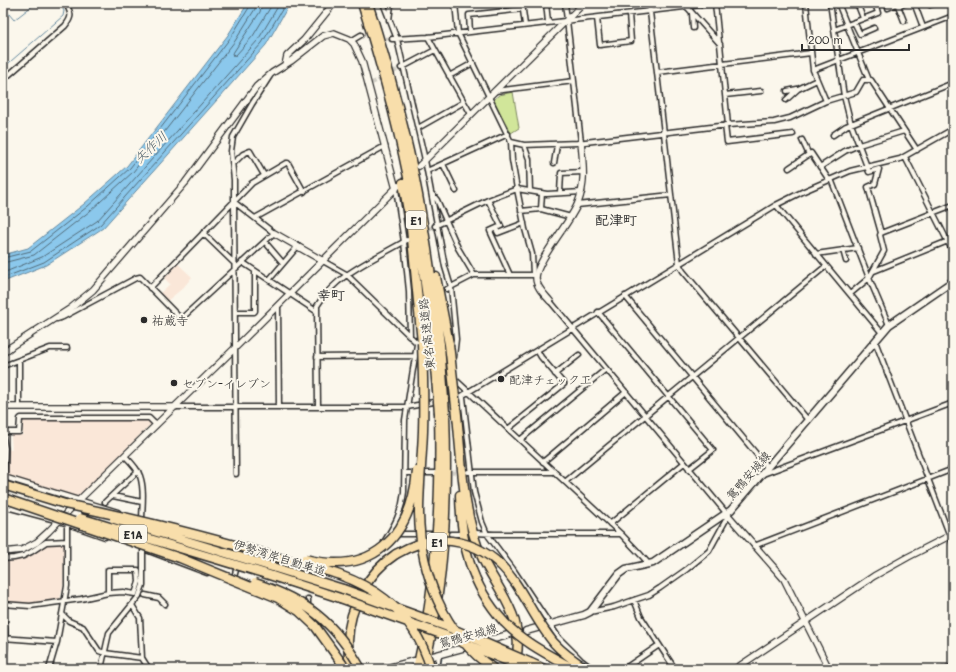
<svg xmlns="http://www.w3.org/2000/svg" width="956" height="672" viewBox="0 0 956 672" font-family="Mali,'Klee One',sans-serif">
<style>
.built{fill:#fae7d8}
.green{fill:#d1e69a;stroke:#7e8862}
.water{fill:#8bc8ec;stroke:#65899f}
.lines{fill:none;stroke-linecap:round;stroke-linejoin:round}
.shore{stroke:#516a78;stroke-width:1}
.stream{stroke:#65899f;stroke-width:1}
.minor-tunnel{stroke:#d1cec5;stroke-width:4;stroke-dasharray:4 2;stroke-linecap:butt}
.minor-casing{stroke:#2b2b2b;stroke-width:7}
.tertiary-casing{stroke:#2b2b2b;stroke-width:8}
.secondary-casing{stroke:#2b2b2b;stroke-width:9}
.motorway-casing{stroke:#2b2b2b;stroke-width:11}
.minor{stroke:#fbf7ec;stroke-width:4}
.tertiary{stroke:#fbf7ec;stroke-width:5.5}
.secondary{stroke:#fbf7ec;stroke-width:6}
.motorway{stroke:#f8deab;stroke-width:8}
.motorway-bridge-casing{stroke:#2b2b2b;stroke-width:11;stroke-linecap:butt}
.motorway-bridge{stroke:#f8deab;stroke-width:8}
.poi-dot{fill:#2b2b2b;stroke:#fbf7ec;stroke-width:1.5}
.labels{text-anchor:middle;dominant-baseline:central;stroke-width:4;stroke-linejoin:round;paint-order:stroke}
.shield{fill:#fbf7ec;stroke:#696865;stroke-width:1}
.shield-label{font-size:11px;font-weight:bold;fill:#2b2b2b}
.poi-label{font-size:12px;fill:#2b2b2b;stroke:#fbf7ec;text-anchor:start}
.street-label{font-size:12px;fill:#2b2b2b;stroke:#fbf7ec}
.water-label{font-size:13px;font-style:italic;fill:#485a65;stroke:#fbf7ec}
.quarter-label{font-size:14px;font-weight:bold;fill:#2b2b2b;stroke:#fbf7ec}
</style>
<rect width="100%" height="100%" fill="#fbf7ec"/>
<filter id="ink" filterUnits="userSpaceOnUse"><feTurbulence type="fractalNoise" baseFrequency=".025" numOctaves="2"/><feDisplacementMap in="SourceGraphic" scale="8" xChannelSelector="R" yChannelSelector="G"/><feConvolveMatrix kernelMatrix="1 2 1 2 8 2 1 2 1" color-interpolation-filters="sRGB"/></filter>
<g filter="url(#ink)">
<path class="built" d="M177 263 192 277 183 288 167 301 160 293 170 284 164 278Z
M148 420 152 423 78 497 7 476 6 474 7 449 12 450 11 435H23L22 421Z
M47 544H64L63 586 60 599 29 603 3 601V562L15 561 31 555Z"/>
<path class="green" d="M513 92 519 128 511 133 493 100 499 95Z"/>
<path class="water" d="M248 3H290L266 45 103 228 46 265 3 282V255L28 248 84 204 127 166 228 35Z"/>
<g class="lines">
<path class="shore" d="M262 3 260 12 233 53 234 56 236 55 253 36 273 3
M3 258 31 251 87 207 130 168 231 37 250 6 251 3
M3 263 34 255 90 211 133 172 235 41 255 9 256 3
M3 273 42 257 97 221 258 40 280 3
M3 278 44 262 100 225 262 43 286 3"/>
<path class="stream" d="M3 7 14 20 36 3
M3 68 63 16 64 11 60 3
M439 669 442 659"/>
<path class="minor-tunnel" d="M379 38 392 39
M372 83 401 68
M423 232 435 226
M446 473 463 472
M308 571V599"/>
<defs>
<path id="minor" d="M383 3 397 39 425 160 445 267 451 287 456 339 454 357
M455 3 458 33 511 142 512 160 517 189 525 229 532 254 533 275
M522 3 525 25
M546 3 548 22
M565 3 581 142
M649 3 679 264 683 271 808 420
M715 3 719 42
M806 3 813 70 953 16
M830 3 844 96 851 124 869 172 879 169 875 184 868 187 881 233
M838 3 869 80
M857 3 863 18
M897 3 904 21
M914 3 923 27
M929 3 930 5 936 3
M898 6 906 3
M687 7 720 44 728 125
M888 8 897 4
M692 13 693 28
M597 18 600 45 631 41 629 14
M389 20 391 5 394 3
M854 22 860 34 874 28
M834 30 878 13 875 3
M470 32 469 15 523 9
M392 39 428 37 718 3
M351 41 361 35
M401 68 435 50
M813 70 826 101
M658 72 811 53
M449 76 473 63
M3 80 65 26C73 16 71 14 66 3
M495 91 574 81
M787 91 797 89
M725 95 761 91
M786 100 798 89 817 80
M464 102 471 114
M725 125 727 142 793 134
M418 128 464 102 428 37
M833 135 846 126 953 83
M802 140 809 155
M511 142 524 145 577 143 728 125 774 122 790 118 826 101 856 92 863 80H871L917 150
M524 145 529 159 530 191
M905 157 953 252
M235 162 243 154 250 151 264 175
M554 163 557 145
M443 164 456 191
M820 167 845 151 859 145 904 131
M789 168 811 153 829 180
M427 171 508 134
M831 179 869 278 889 325
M396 189 404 242 409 291 410 337
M560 193 561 173 583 172
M432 194 437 200 458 248 474 275H534
M488 200 501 226 490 231 510 275
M577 205 671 195
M776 205 882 333
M541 209 542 193
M521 211 541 209 571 217
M255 218 385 146
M435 226 488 200 517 189 547 194 582 192
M496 229 498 233 524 223
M203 233 235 264
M265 242 283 263
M843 250 846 261
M816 254 858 248
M323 261 346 274 419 345
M242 262 316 311
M874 271 953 239
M269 280 298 246
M150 288 252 183 286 163H288L304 192
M447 289 474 275
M850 294 869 278 884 251 880 235 881 233 953 205
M625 296 768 468
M550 301 727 514V518L709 551 687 569 660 588 649 595 634 600 614 607 590 612
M278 306 279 407
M235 312H254L255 311V271
M598 312 713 450 689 469
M57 319 63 317 136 278 140 277 181 319 274 233 234 202
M875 341 953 544
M317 357 414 356
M3 366 19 360
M443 368 621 534 641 555 648 563
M555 374 579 355
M463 397 474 492 482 522 487 534 513 569 559 638 581 660 593 669
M19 407V360L50 348H67
M175 407H407L460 397 776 205 804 191 850 171 900 159 953 129
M318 407 317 306C337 273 375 259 407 240
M508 429 564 384 541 357 537 350
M3 432H19L20 419 21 418H149L156 425
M3 437 5 448 4 477 118 512
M520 440 606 369
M125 456C131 462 138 469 140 476 145 490 142 507 142 521
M543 462 626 392
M468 472H552L554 471
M405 473H435
M236 474 234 202V180L231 151 233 137 252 104 270 76
M763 474 953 403
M565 482 826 266
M113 496 142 502
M105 502 138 471
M3 506 59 521 105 537
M610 524 684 463
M475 533 494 534H621
M395 534H434
M451 534H459
M384 542C394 526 402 512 404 492L405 420 417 344
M754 546 953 469
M146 550 207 573
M3 559 14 558 23 556 31 552 46 542 67 541
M233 581 236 570V564
M145 595 159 598 165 604
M308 599V609
M634 600 641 617 675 669
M3 604 30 606 81 599 108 593 123 592 135 594 139 582 138 570H108V593
M132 605 140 618 142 658 149 669
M62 614 69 621 83 627 99 651 105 653 142 658
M3 638 57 642
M3 659C7 645 6 632 4 618
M49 669 57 642 67 586V524
M101 669 109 633 139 596 143 585V546
M437 669 439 655
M624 669 659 645
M944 669 953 666"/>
<path id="tertiary" d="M285 65 287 56 304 40 334 3
M419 166 584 3
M274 233 323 261
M550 301C545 295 536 287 536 278 536 261 571 222 578 203 586 182 583 164 581 142
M3 353 12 346 71 308 93 290 185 183 257 86 272 73 291 61 323 36 334 33 349 39 354 44 362 61 396 189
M3 407H175
M727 514 784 579 829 669
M3 552 22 550 37 542 48 532 79 500 235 348 398 186
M735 669 874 576 908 557 953 534"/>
<path id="secondary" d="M526 631 584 615 590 612 619 574 626 569 653 563 731 510 889 325 953 281
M483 642 508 635
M433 656 470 646
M384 669 414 661"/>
<path id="motorway" d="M362 3C382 67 400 132 412 198 421 247 427 296 433 345
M368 3C388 66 406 130 418 195 427 245 434 295 440 345
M403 183 411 228 422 343
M436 277 449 344
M457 415C461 454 462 495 473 533 487 586 531 609 514 669
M3 485 65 504
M460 495C461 544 470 584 504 622
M266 565 343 589
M263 573 340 598
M531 663 544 669
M351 669C349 660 348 650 348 641 349 607 368 572 396 554
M417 669C437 584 441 499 439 413
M424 669C445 582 448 502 445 413"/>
</defs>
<use href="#minor" class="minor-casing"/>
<use href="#tertiary" class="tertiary-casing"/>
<use href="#secondary" class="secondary-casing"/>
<use href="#motorway" class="motorway-casing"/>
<use href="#minor" class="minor"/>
<use href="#tertiary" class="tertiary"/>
<use href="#secondary" class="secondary"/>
<use href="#motorway" class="motorway"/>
<defs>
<path id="motorway-bridge" d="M422 343C423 372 424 402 423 431 422 458 419 486 419 513 420 572 443 635 494 669
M449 344 457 415
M433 345 439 413
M440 345 445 413
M3 498 180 558 278 598 299 611 315 626 346 669
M65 504C136 519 206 536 276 557 314 567 354 575 385 599 408 617 423 642 431 669
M80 518 263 573
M114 519 266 565
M396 554C440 528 486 541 514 581 528 601 538 624 554 643 563 653 576 662 587 669
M305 559C373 576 411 537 417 471
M255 583C306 600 335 622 361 669
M343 589 448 627 531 663
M340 598 444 635 527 669
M504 622C524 643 549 655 574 669"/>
</defs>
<use href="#motorway-bridge" class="motorway-bridge-casing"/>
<use href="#motorway-bridge" class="motorway-bridge"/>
</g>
</g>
<g class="poi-dot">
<circle cx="144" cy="320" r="4"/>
<circle cx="501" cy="379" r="4"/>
<circle cx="174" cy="383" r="4"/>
</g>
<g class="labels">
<g class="shield">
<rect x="406" y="211" width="20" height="18" rx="3"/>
<rect x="119" y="525" width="28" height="18" rx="3"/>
<rect x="427" y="533" width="20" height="18" rx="3"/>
</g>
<g class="shield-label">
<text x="416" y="220">E1</text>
<text x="133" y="534">E1A</text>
<text x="437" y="542">E1</text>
</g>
<g class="poi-label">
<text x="152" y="320">祐蔵寺</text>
<text x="509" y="379">配津チェック工</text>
<text x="182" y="383">セブン-イレブン</text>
</g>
<g class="street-label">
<text transform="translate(426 334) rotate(-96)">東名高速道路</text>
<text transform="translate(748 475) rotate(-49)">鴛鴨安城線</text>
<text transform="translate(280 557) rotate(17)">伊勢湾岸自動車道</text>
<text transform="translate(468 635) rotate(-16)">鴛鴨安城線</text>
</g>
<g class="water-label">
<text transform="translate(150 147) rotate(-43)">矢作川</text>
</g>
<g class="quarter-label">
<text x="616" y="219">配津町</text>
<text x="331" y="294">幸町</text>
</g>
</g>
<rect width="956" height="672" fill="none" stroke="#fbf7ec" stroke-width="16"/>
<rect x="8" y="8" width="940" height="656" fill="none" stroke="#2b2b2b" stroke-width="1.5" filter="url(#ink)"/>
<path d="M802 44v6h107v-6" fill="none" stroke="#2b2b2b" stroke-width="2"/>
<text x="808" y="44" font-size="12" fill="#2b2b2b" stroke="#fbf7ec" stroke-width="3" paint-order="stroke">200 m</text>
</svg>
